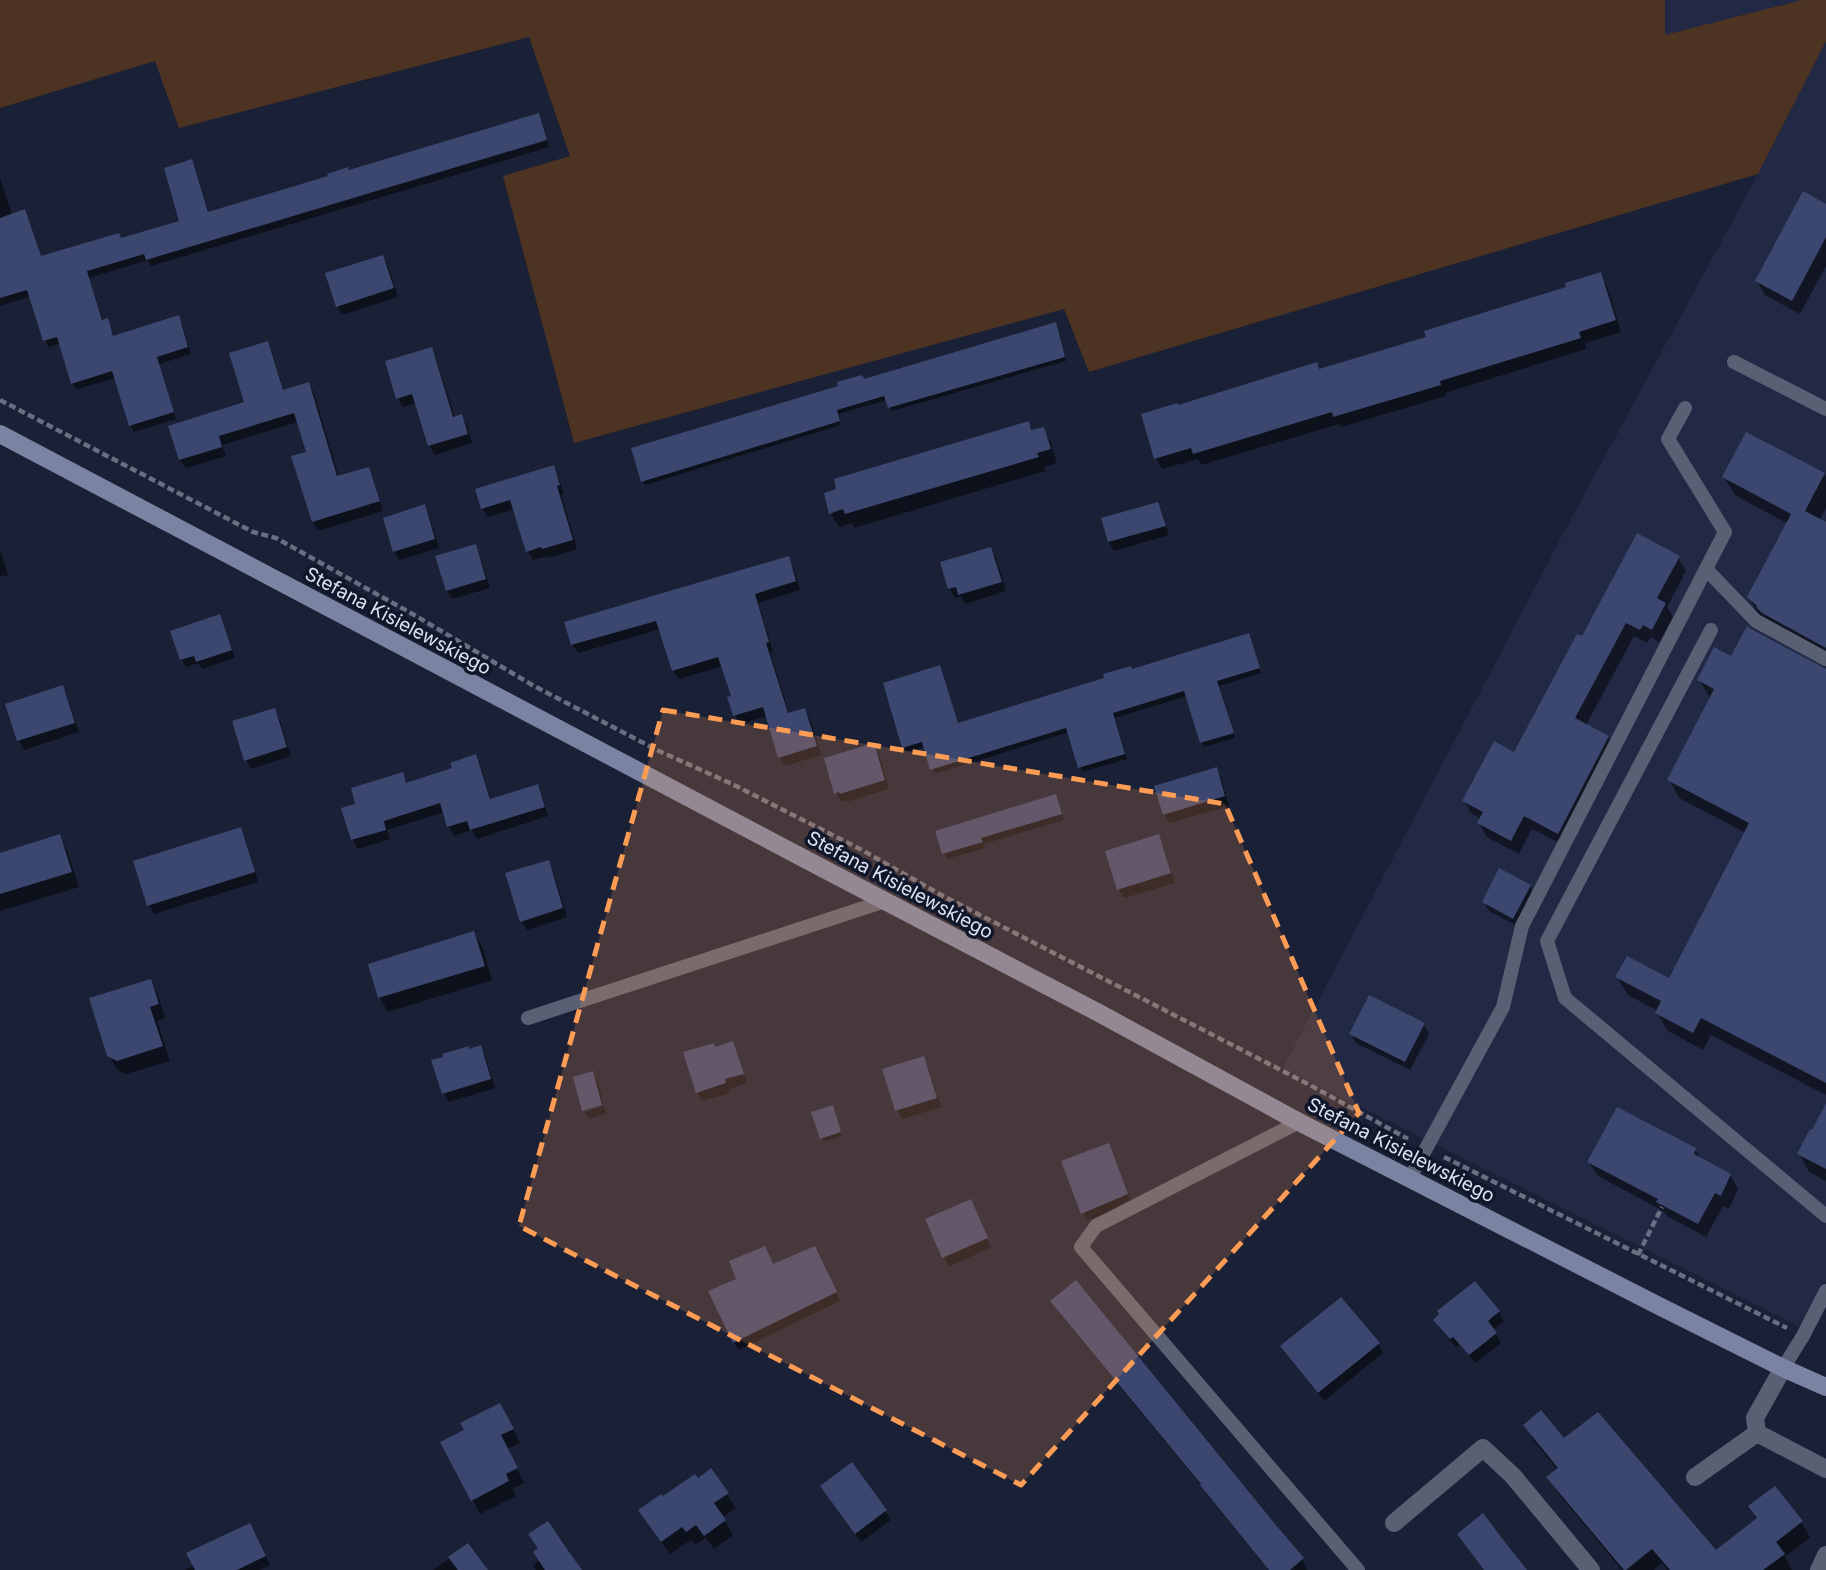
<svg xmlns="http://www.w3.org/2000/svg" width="1826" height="1570" viewBox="0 0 1826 1570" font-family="Inter,sans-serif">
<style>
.built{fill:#222944}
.green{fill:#4d3321}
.shadow{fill:#0007}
.building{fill:#3c476f}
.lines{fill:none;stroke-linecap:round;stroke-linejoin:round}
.path{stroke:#696e81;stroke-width:4.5;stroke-dasharray:7 3.5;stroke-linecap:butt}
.service{stroke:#5a6073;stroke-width:14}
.minor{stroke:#5a6073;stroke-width:18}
.secondary{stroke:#7a84a2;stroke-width:18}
.marked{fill:#fd9c55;fill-opacity:0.2;stroke:#fd9c55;stroke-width:5;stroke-dasharray:14 9;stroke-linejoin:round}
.labels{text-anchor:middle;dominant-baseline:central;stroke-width:7;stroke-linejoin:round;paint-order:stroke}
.street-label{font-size:19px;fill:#dde2f0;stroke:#11172b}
</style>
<rect width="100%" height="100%" fill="#1a2035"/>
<path class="built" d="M1665 0H1802L1665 36Z
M1826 41V1282L1824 1281 1800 1327 1283 1068 1565 530 1758 174Z"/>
<path class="green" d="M0 0H1665V35L1802 0H1826V41L1758 174 1089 372 1064 309 574 443 503 176 570 156 529 37 179 128 155 61 0 108Z"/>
<path class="shadow" d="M542 122 549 147 151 266 148 260 89 278 103 321 107 320 114 337 178 317 182 324 191 354 159 364 176 419 134 432 130 425 116 378 76 389 72 383 61 343 49 347 45 340 31 296 0 306V178L12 215 25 211 28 218 41 258 121 240 181 222 191 162 195 168 209 214 349 172Z
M1826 206V266L1800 314 1765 295 1757 281Z
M383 257 388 266 398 297 342 315 337 306Z
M1600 274 1607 286 1621 332 1585 343 1586 349 1445 393 1446 396 1341 427 1339 424 1201 465 1198 459 1162 469 1156 458 1177 407 1319 371 1429 338Z
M1057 328 1066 361 892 411 887 400 838 414 841 425 645 485 643 481 633 449 864 381Z
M267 343 272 352 284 392 309 384 314 393 339 478 368 469 373 478 383 511 318 531 313 522 293 457 308 453 298 422 222 445 226 456 186 468 180 460 247 404Z
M431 349 436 358 455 418 461 416 467 425 472 443 435 455 430 446 417 403 403 407 398 398Z
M1028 423 1033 432 1043 429 1051 443 1057 463 1044 467 1045 471 854 528 852 523 839 527 831 513 838 490Z
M553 468 558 476 564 494 561 495 577 549 549 558 548 556 533 560 528 551 515 509 488 517 482 508Z
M1824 474 1826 478V508L1819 521 1826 524V659L1759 616 1749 597 1788 524 1735 495 1724 477Z
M1157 504 1162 513 1169 535 1114 551 1109 542 1103 519Z
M424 506 429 515 439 548 399 560 394 551Z
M475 546 480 555 490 588 452 599 447 590Z
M0 549 8 575 0 577Z
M990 549 996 558 1006 591 965 604 961 596 955 598 950 589 943 563Z
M788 558 793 567 800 590 758 603 773 652H770L789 714 805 710 810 719 821 755 785 766 780 757 767 716 740 724 735 715 733 697 723 666 679 679 673 671 661 629 578 653 572 644Z
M1678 558 1686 571 1667 607 1673 617 1659 642 1651 637 1647 643 1634 636 1586 725 1608 737 1616 751 1566 846 1532 829 1519 854 1487 837 1479 823 1481 819 1472 814 1464 801 1515 754 1582 639Z
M219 617 223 624 235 658 202 669 198 663 186 667 182 660 173 632Z
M1248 635 1261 673 1219 686 1235 738 1204 747 1187 696 1115 718 1127 759 1082 772 1069 732 935 774 925 747 907 752 904 747 939 667 959 725Z
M1732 659 1826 669V1095L1711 1035 1703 1050 1668 1031 1657 1013 1658 1011 1628 995 1617 977 1669 980 1746 833 1679 798 1669 779 1711 699 1699 680Z
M62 687 67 696 79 732 24 750 19 741 7 705Z
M274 710 279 719 291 756 251 769 246 760Z
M873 745 879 754 889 789 846 802V800L841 802 836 793Z
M475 756 480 765 491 800 537 786 542 795 548 816 477 839 472 830 454 836 449 827 444 812 387 830 390 839 358 849 353 840 344 809 357 805 402 774 408 785 454 770Z
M1216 769 1221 778 1229 806 1169 823 1164 814Z
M1055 796 1064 820 983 844 985 848 947 859 944 853Z
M240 829 245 838 258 882 154 914 149 905Z
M59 836 67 850 79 887 0 911V855Z
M1158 836 1163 845 1175 883 1124 898 1118 889Z
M548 862 553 871 567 917 527 930 522 921Z
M1530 886 1535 896 1519 927 1489 911 1484 902Z
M474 933 482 947 492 980 388 1012 380 998 370 965Z
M150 981 158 995 165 1018 157 1021 170 1061 126 1074 117 1070 109 1055Z
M1424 1025 1429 1034 1410 1070 1356 1043 1351 1034Z
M732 1043 737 1052 747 1083 729 1089 730 1093 702 1101 697 1092 715 1048Z
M480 1047 485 1056 495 1088 449 1102 444 1093 469 1051Z
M923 1058 928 1067 941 1107 902 1119 897 1110Z
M592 1073 598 1082 603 1103 583 1109Z
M604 1106 606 1114 589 1119 585 1112Z
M1826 1107V1181L1809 1172 1799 1154 1813 1133Z
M834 1111 842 1136 824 1142 821 1138Z
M1695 1150 1701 1159 1730 1175 1738 1189 1729 1209 1723 1206 1706 1237 1667 1216 1663 1211 1598 1176 1589 1162Z
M1112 1153 1131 1202 1087 1221 1063 1162Z
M975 1210 991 1248 949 1266 944 1257Z
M819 1256 840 1301 739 1350 734 1342 773 1265Z
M1475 1283 1499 1312 1504 1321 1493 1330 1501 1343 1475 1363 1460 1344 1456 1347 1440 1329 1435 1320Z
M1052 1301 1302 1559 1307 1570H1269L1207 1494 1202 1486 1057 1310Z
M1378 1344 1383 1353 1324 1401 1288 1356 1282 1347Z
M508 1419 520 1443 507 1449 524 1483 512 1489 516 1496 480 1514 443 1442Z
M1525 1425 1564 1440 1715 1552 1757 1520 1750 1507 1801 1522 1810 1537 1785 1557 1792 1570H1668L1662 1563 1654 1570H1622L1558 1493 1549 1478 1558 1470 1534 1441Z
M711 1471 736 1508 722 1517 733 1535 714 1549 706 1538 695 1545 691 1540 670 1554 648 1524 662 1499 697 1480Z
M827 1495 885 1511 891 1520 861 1542Z
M255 1534 270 1565 260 1570H185Z
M468 1545 486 1570H433Z
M540 1560 579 1570H536L533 1565Z"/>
<path class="building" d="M539 113 547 140 146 260 144 254 87 271 102 320 108 318 113 336 179 315 188 347 157 357 174 412 129 426 112 371 71 384 57 337 43 341 27 290 0 298V218L25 209 41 256 119 233 121 238 179 221 164 168 192 159 208 212 328 176 327 174 348 167 349 170Z
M1803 191 1826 204V237L1792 301 1755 281Z
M383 255 394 288 336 307 325 273Z
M1601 272 1616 320 1579 332 1581 338 1440 381 1441 385 1333 417 1332 412 1193 454 1191 448 1154 459 1141 414 1177 403 1178 405 1317 362 1319 369 1426 337 1424 331 1566 287 1565 283Z
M1056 322 1065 357 888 408 884 396 837 410 840 421 641 482 631 448 838 386 837 382 862 375 864 379Z
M268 341 283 390 309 382 337 476 369 467 380 501 312 522 291 456 306 452 294 413 219 436 222 447 179 460 168 426 244 402 229 353Z
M432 347 453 417 462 414 468 434 428 446 412 394 396 399 385 361Z
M1029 421 1031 430 1044 427 1051 449 1037 453 1039 457 845 514 843 509 829 514 824 493 836 489 834 479Z
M1746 432 1825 473 1805 511 1826 522V648L1762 613 1756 607 1757 606 1747 597 1791 514 1722 477Z
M554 465 560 485 557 486 573 540 542 549 541 547 526 552 510 500 481 509 475 489Z
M1158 502 1166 526 1108 542 1101 518Z
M425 504 435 539 393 552 383 518Z
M1637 533 1680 556 1657 598 1666 603 1652 630 1643 625 1640 630 1626 623 1575 718 1609 736 1558 834 1524 816 1511 841 1477 823 1483 812 1462 801 1494 741 1514 752 1577 634 1582 636Z
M476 544 486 579 446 591 435 556Z
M991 547 1002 582 958 595 956 587 948 589 940 562Z
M789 556 796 581 755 594 769 642 766 643 788 713 805 708 817 746 778 758 763 707 733 716 727 697 731 696 718 657 672 671 656 621 571 645 564 622Z
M220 614 232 650 196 662 194 656 180 660 170 631Z
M1747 626 1751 629 1826 669V1083L1701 1018 1693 1033 1655 1013 1661 1001 1615 977 1627 956 1669 978 1749 823 1667 780 1714 689 1697 680 1714 647 1731 656Z
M1249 633 1260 668 1217 681 1234 733 1200 743 1184 691 1113 713 1125 754 1078 768 1066 728 930 770 922 742 902 748 883 683 940 665 958 723 1104 678 1103 674 1131 666 1132 669Z
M63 685 75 723 17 741 5 704Z
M275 708 287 747 244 761 232 721Z
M874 743 885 780 840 794 839 792 834 794 824 758Z
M476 754 490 799 538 784 545 807 470 830 467 821 447 827 440 803 384 821 386 830 351 840 341 808 355 804 351 788 403 772 406 783 452 768 450 763Z
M1217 767 1225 796 1163 815 1154 786Z
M1056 794 1062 814 981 838 983 842 942 854 935 831Z
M241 827 255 872 147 906 133 861Z
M60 834 72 872 0 894V853Z
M1159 834 1171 873 1117 890 1105 851Z
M549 860 563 908 520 922 505 873Z
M1499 868 1531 885 1513 919 1482 902Z
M474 931 485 966 378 998 368 964Z
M151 979 159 1004 150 1007 163 1046 117 1061 107 1056 89 998Z
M1369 995 1425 1023 1405 1062 1349 1034Z
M733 1041 744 1074 725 1079 726 1083 696 1093 683 1052 714 1043 715 1047Z
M481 1045 491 1079 442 1094 431 1060 443 1057 442 1054 469 1046V1049Z
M924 1056 937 1098 895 1111 882 1069Z
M593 1071 602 1105 582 1111 573 1077Z
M1826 1103V1169L1797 1154 1810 1129 1812 1130Z
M833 1105 841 1132 820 1139 811 1112Z
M1617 1107 1696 1148 1694 1154 1731 1174 1721 1196 1715 1193 1698 1224 1656 1202 1658 1199 1587 1162Z
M1109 1143 1128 1194 1081 1214 1061 1161Z
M971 1199 988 1238 942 1258 925 1219Z
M765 1246 773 1264 815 1246 837 1292 733 1343 708 1291 736 1279 729 1261Z
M1076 1280 1275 1524 1304 1558 1290 1570H1269L1200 1485 1201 1484 1050 1301Z
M1475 1281 1500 1311 1488 1321 1497 1333 1469 1355 1453 1337 1450 1339 1433 1320 1439 1314 1437 1311Z
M1341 1297 1380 1343 1318 1393 1280 1346Z
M500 1403 514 1429 501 1435 518 1468 506 1474 509 1481 471 1501 440 1442 464 1430 460 1423Z
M1541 1410 1564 1438 1598 1412 1716 1550 1757 1518 1748 1506 1775 1486 1803 1521 1776 1542 1785 1554 1763 1570H1670L1652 1549 1626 1570H1624L1546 1477 1558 1468 1523 1425Z
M852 1462 887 1510 855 1534 820 1486Z
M711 1468 729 1493 714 1503 726 1520 704 1536 696 1525 686 1532 682 1527 661 1542 638 1510 661 1494 663 1496 695 1474 698 1478Z
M1483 1513 1504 1541 1527 1570H1484L1457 1534Z
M548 1521 569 1552 582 1570H545L533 1552 538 1548 528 1534Z
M250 1523 266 1556 237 1570H195L186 1553Z
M468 1543 488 1570H458L448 1557Z"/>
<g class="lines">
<path class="path" d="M0 400 253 532 276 538 416 616 534 686 659 751 732 784 860 849 943 896 1308 1084 1408 1139
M1444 1157 1787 1328
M1638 1255 1662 1207"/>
<path class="service" d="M1734 362 1826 409
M1706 569 1756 621 1826 659
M1711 630 1547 941 1565 998 1826 1216
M528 1018 885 901
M1299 1122 1096 1226 1081 1247 1358 1570
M1410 1178 1503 1007 1522 926 1725 532 1668 439 1685 408
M1783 1368 1803 1336 1826 1291"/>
<path class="minor" d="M1783 1368 1755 1418 1757 1433 1826 1469
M1695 1477 1757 1433
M1394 1523 1483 1448 1513 1476 1591 1570
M1819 1570 1826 1555"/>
<path class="secondary" d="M0 434 822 868 1099 1013 1299 1122 1659 1306 1783 1368 1826 1387"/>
</g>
<path class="marked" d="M663 710 1225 804 1359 1113 1021 1485 519 1226Z"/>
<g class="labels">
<g class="street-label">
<text transform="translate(398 621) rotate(28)">Stefana Kisielewskiego</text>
<text transform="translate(900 885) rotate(28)">Stefana Kisielewskiego</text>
<text transform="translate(1401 1150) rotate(27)">Stefana Kisielewskiego</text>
</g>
</g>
</svg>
